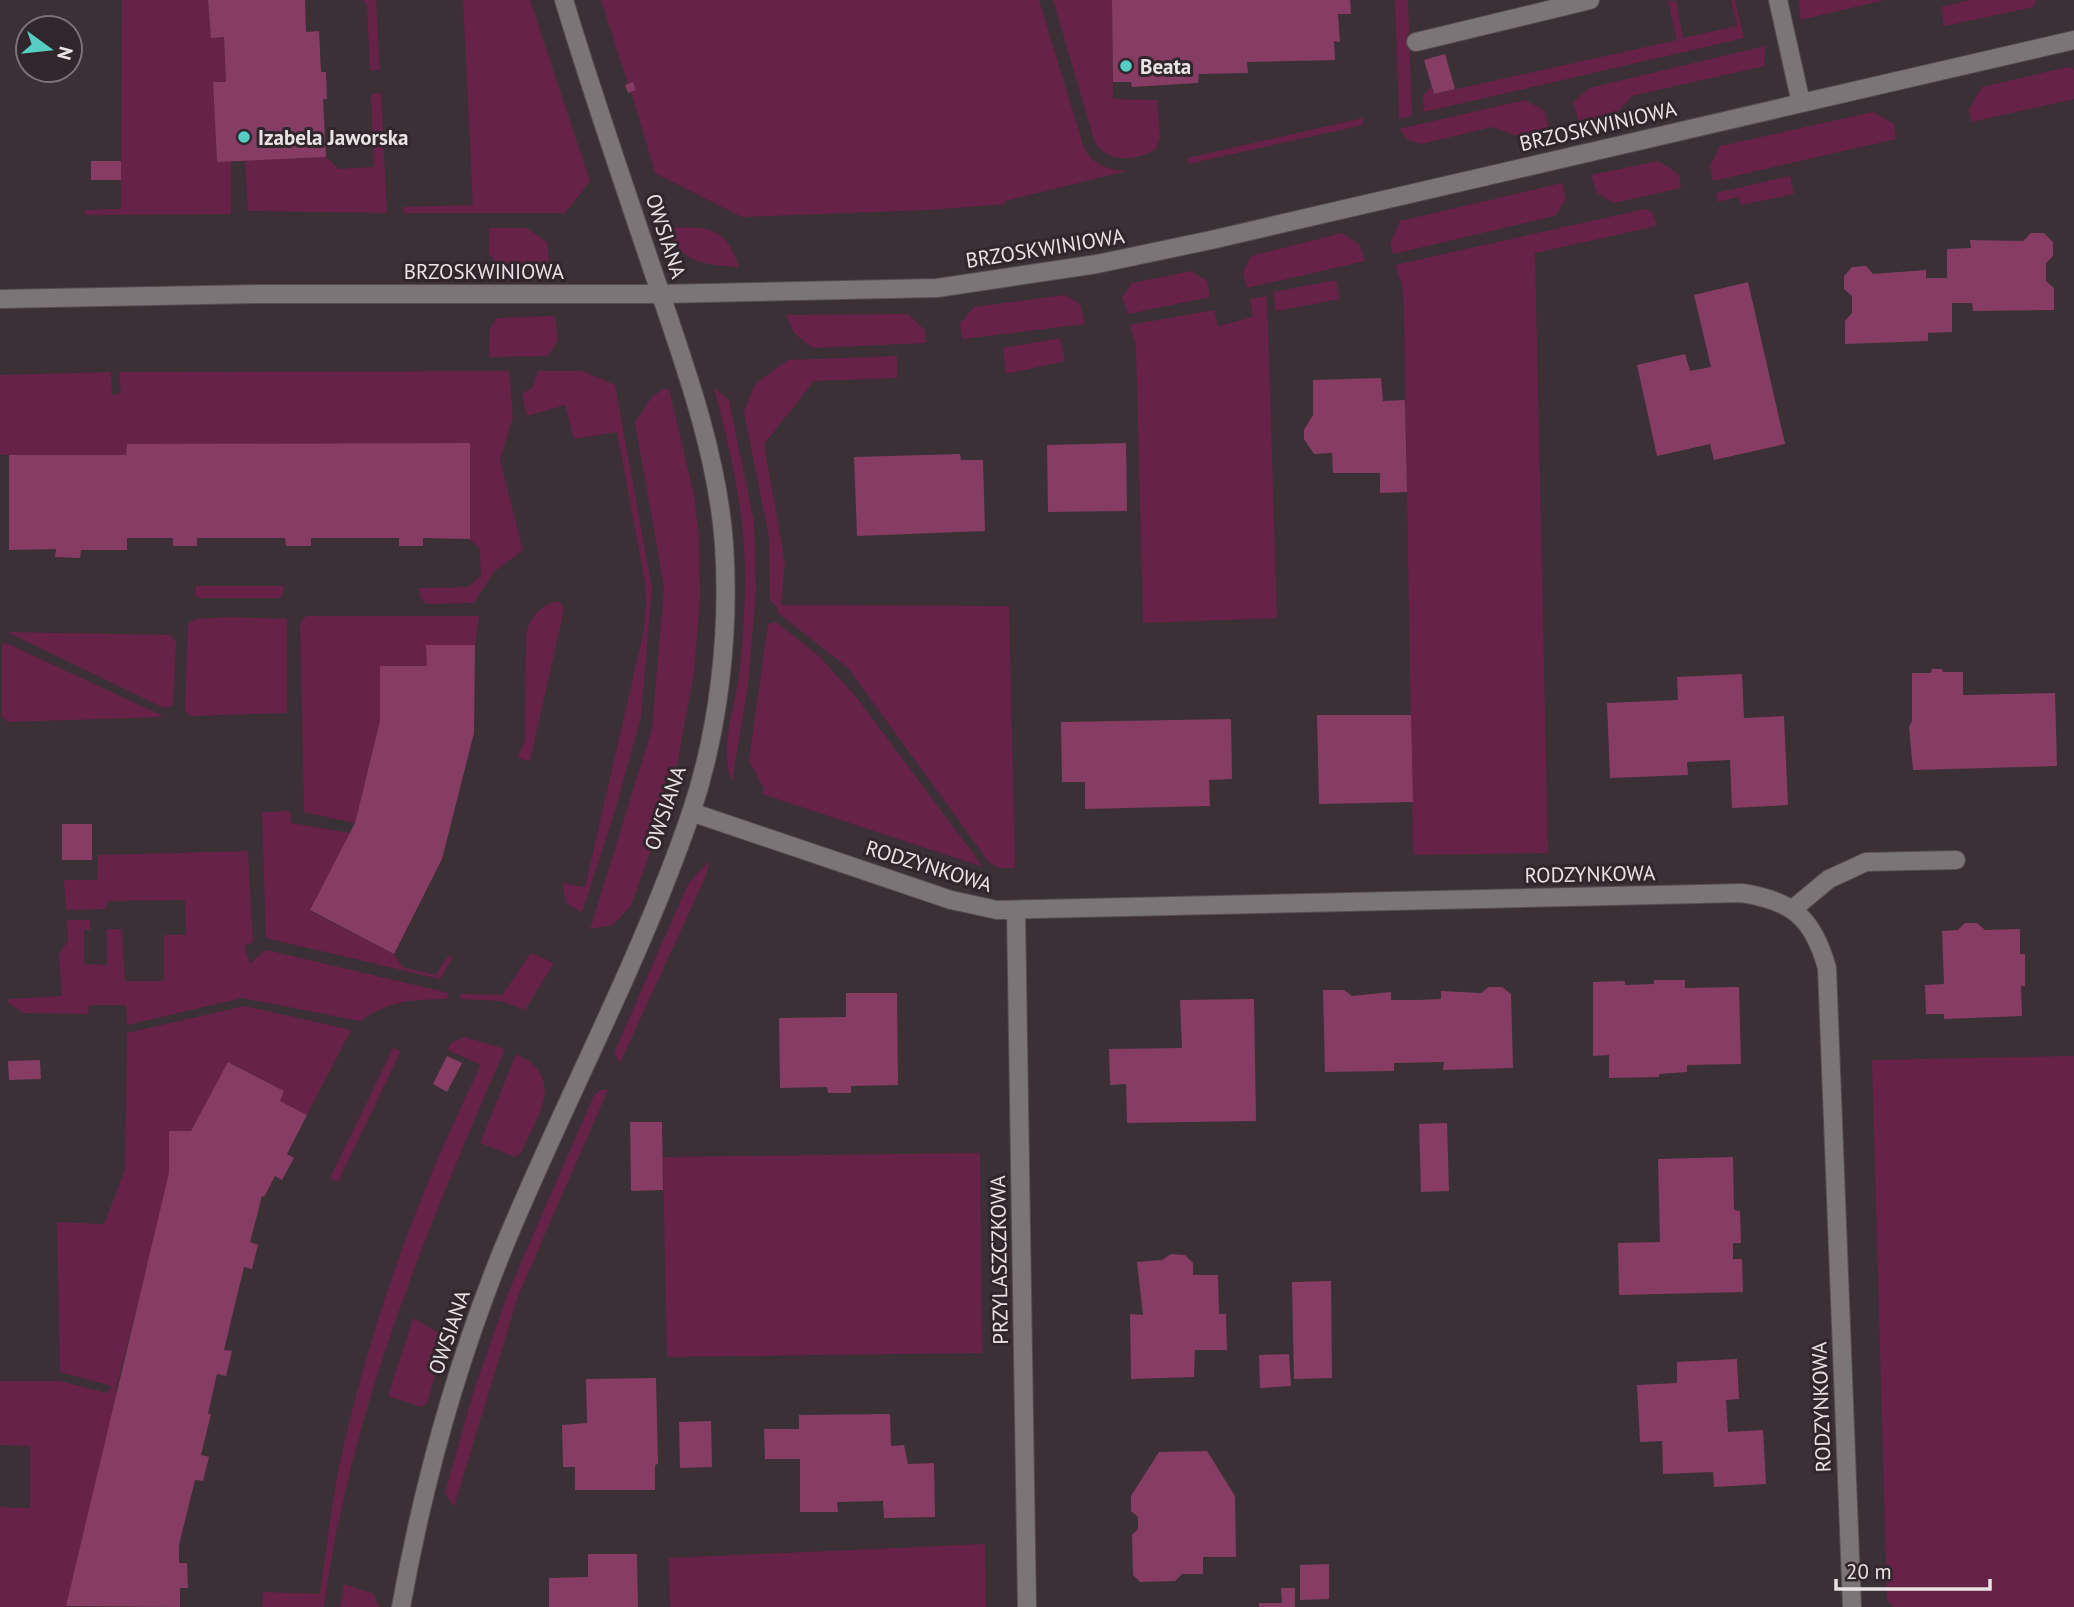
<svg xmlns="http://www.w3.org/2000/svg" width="2074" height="1607" viewBox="0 0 2074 1607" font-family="'PT Sans',sans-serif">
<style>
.green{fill:#672247}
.building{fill:#873d63}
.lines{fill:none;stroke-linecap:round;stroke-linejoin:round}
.minor-casing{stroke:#564d51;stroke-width:20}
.minor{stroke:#7b7578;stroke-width:18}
.poi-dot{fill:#56cec3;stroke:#30262b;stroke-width:2.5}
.labels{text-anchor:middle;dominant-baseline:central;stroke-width:6;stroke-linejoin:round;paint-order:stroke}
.poi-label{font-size:21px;font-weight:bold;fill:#eae3e6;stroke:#30262b;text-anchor:start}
.street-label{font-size:21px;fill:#eae3e6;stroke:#30262b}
</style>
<rect width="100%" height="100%" fill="#3a3035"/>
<path class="green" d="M122 0H208L211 38 224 37 226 82 213 83 217 162 231 161V214L85 215V210L121 209Z
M362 0H376L380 70 370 71 367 4Z
M463 0H530L590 181 565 213H404L403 207 473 205Z
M601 0H1039L1084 148C1093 165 1109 170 1127 171L1005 201 1006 204 929 210 742 217 655 173 631 91 636 90 633 82 628 84Z
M1053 0H1112L1113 99 1157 100 1160 137 1155 150C1135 161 1109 163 1095 143Z
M1395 0H1408L1412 116 1399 119Z
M1731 0H1735L1744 38 1424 112 1423 95 1431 87 1434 94 1677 40 1668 1H1676L1683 38 1737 26Z
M1799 0H1885L1800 20Z
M1970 0H2036L2034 7 1944 26 1941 7Z
M1765 46 1764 66 1632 96 1609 121 1581 128 1573 103 1589 88Z
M2068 67 2074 70V99L1971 122 1969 109 1982 87Z
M381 93 387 213 248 211 245 160 326 157 339 169 374 167 371 94Z
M1525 100 1545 111 1550 134 1528 140 1492 127 1422 144 1408 140 1399 129Z
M1873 112 1894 124 1896 139 1713 181 1710 166 1720 146Z
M1363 118V125L1188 164 1187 158Z
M1658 161 1679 174 1681 188 1614 203 1597 193 1591 175Z
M1790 176 1794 194 1741 205 1739 197 1718 202 1716 193Z
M1562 183 1566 199 1555 216 1393 254 1390 244 1400 221Z
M1645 209 1652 212 1657 226 1535 253 1548 853 1413 855 1404 308 1402 284 1395 265Z
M489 228H526L547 242 550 268 498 265 489 254Z
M662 228C703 228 724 221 739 267 700 265 684 262 662 228Z
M1342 233 1360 245 1365 261 1247 288 1243 272 1251 256Z
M1191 271 1207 281 1210 297 1128 314 1122 297 1132 283Z
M1336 280 1340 299 1276 311 1273 292Z
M1065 295 1080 304 1085 324 962 339 960 323 974 307Z
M1267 296 1277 618 1143 623 1136 346 1130 325 1214 310 1218 326 1253 317 1250 299Z
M908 314 925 330 926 343 812 348 794 333 786 315Z
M555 316 558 340 548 356 489 357 490 328 497 318Z
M1060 338 1065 361 1006 374 1003 348Z
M897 356V378L814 381 764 444 785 563 781 605 1009 606 1015 868H998L989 862 848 668 778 613 777 607 770 601 769 537 744 412 755 384 788 360Z
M509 371 513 417 500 460 523 550 494 572 474 603 426 604 420 597 419 588 468 587 481 576 480 549 470 539V443L127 444 126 455H0V375L111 372 112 395 121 393 119 372Z
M538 371H583L615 385 652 588 641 717 616 807 582 913 566 903 562 883 585 887 643 634 646 605 645 582 617 432 574 439 565 405 527 416 522 394 533 387Z
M714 388 729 400 754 522 756 591 748 685 732 782C720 750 732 716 738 683 742 653 744 623 745 593 747 522 732 455 714 388Z
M663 389H669L694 495 699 536 700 596 694 672 673 788 631 906 613 925 590 929 652 729 664 588 635 422 652 397Z
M196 586H284L281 598H199L195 595Z
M560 601 564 610 530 761 518 758 525 739 526 633C532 615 541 604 560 601Z
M306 616H479L475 645H426L427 666H380V721L355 823 304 812 300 624Z
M230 617 287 619V713L190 716 185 710 188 624 195 619Z
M776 622 820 657 857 698 983 867 762 794 764 789 749 760 768 624Z
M7 632 170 635 176 641 173 706 164 708Z
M6 643 161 715 162 717 8 722 2 717V644Z
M290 811 291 823 350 833 310 911 394 954 402 967 436 975 448 956 453 957 440 979 266 938 262 812Z
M248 851 253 942 244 946 250 963 266 950 449 993 447 999C411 1000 391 1000 360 1021L242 998 127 1025 126 1005H89L88 1014 24 1013 7 1002 9 999 62 996 59 954 68 941 67 920H90V930H84V964L107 965V929H122L125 981H164V935H186L185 900 109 901 105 909 66 910 64 880H97L98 855Z
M710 860 705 878 620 1063 614 1053 688 884Z
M531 953 554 963 525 1010 501 1001 460 999 461 994 502 995Z
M245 1006 351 1030 307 1115 280 1101 284 1091 229 1062 171 1175 115 1392 118 1393 66 1606 70 1607H0V1507L30 1508V1446L0 1445V1381H60L107 1393 111 1386 60 1372 57 1222 104 1224 125 1170 127 1033Z
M465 1037 505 1049C427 1229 350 1411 324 1607H262L263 1592 320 1594C326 1552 331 1509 339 1467 369 1327 418 1193 481 1065L448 1050 451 1043Z
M393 1048 401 1051 338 1182 330 1178Z
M516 1054C567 1078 538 1115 521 1153L515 1157 480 1143Z
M2074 1056V1607H1893L1887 1599 1872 1060Z
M601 1090H608L518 1296 454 1507 445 1493 473 1393 508 1293 594 1095Z
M980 1153 982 1353 667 1357 663 1157Z
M413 1318 446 1337 427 1403 421 1407 388 1396Z
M985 1544 986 1607H670L669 1558Z
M344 1584 374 1594 379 1607H340Z"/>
<path class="building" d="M208 0H305L306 32 319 31 321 72H326L327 99H323L326 157 217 162 213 82H226L224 37 211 38Z
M1112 0H1350L1351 14H1338L1340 42 1334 41 1335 60 1247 62 1248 73 1199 74 1198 83 1132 87 1131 82H1113Z
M1445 54 1455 89 1434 94 1424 60Z
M633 82 636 90 628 93 625 85Z
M91 161H121V180H91Z
M2031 233H2044L2053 242V256L2046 263V281L2054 288V310L1973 311 1972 303H1952V332L1928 333V341L1845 344V321L1852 313V296L1844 289V276L1852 267 1866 266 1873 274 1926 270V278H1947V249L1971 248 1970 240 2023 241Z
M1748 282 1785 444 1714 460 1710 444 1657 456 1637 365 1685 354 1690 371 1711 367 1694 295Z
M1381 378 1383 401 1405 400 1407 492 1380 493V473H1333L1332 453 1314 454 1304 439V430L1313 415V380Z
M470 443V539L423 538V546H399V538H311V546H286L285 538H197V546H173V538H127V550H81L80 558 55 557 56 549 9 550V455H126L127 444Z
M1126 443 1127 511 1048 512 1047 445Z
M960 454 961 460H983L985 531 857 536 854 457Z
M426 645H475L474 733 442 859 394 954 310 910 355 823 380 721V666H427Z
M1932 669H1942L1943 672H1963V695L2055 693 2057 766 1913 770 1909 727 1912 721V673H1931Z
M1742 674 1744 718 1784 716 1788 805 1732 808 1730 760 1687 762 1688 775 1610 778 1607 703 1678 700 1677 677Z
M1317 715H1411L1413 802 1319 804Z
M1231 719 1232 779 1209 780 1210 806 1085 809V782H1062L1061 722Z
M62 824H92V860H62Z
M1965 923H1977L1985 930 2020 929V954H2025V986H2021L2022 1016 1944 1019V1014H1926L1925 985 1944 984 1942 931 1958 930Z
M1654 980H1685V988L1739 987 1741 1064 1687 1065V1072L1659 1074V1077L1609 1078V1055L1593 1056V982L1625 981V985L1654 984Z
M1489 987H1502L1511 994 1513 1068 1443 1070 1444 1062 1394 1063V1071L1325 1072 1323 990H1344L1352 996 1391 992V1000H1417L1441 999V991L1481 993Z
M846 993H897L898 1085 851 1086V1093H828L827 1087 780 1088 779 1018 846 1017Z
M1254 999 1256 1121 1127 1123 1126 1084 1110 1085 1109 1049 1182 1048 1180 1000Z
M447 1056 462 1063 447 1092 433 1084Z
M40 1060 41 1079 9 1080 8 1061Z
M228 1062 284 1091 280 1101 307 1115 287 1154 294 1158 282 1180 275 1176 264 1197 262 1196 250 1242 258 1245 252 1269 244 1267 224 1350 232 1351 226 1376 217 1374 208 1414H211L201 1455 209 1457 203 1481 195 1480 179 1545V1563H187L188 1588H180V1607L66 1606 169 1173V1131H191Z
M630 1122H662L663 1190 631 1191Z
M1447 1123 1449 1191 1421 1192 1419 1124Z
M1733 1157 1734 1210 1740 1211 1741 1243H1733V1259H1742L1743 1292 1619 1295 1618 1243 1660 1242 1658 1159Z
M1171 1254 1185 1255 1193 1263V1275H1218L1219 1314H1226L1227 1350H1195L1194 1377 1131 1379 1130 1314 1143 1315 1137 1262 1162 1260Z
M1331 1281 1332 1378 1294 1379 1292 1282Z
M1289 1354 1291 1386 1260 1388 1259 1355Z
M1737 1359 1739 1399 1726 1400 1728 1432 1763 1430 1766 1484 1714 1487 1713 1472 1663 1474 1662 1441 1640 1442 1637 1385 1677 1383V1362Z
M656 1378 658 1464 655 1465V1490H575V1467H563L562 1425 587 1423 586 1379Z
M890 1414 891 1446 904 1445 908 1464 934 1463 935 1517 884 1518 883 1501 837 1502 838 1512H800V1459H765L764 1429H799V1415Z
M711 1421 712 1467 680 1468 679 1422Z
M1207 1451 1235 1496 1236 1557H1203V1574H1182L1175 1581 1140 1582 1133 1575 1132 1535 1138 1529V1517L1131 1511V1496L1159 1452Z
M588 1554H637L638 1607H549V1578L588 1577Z
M1329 1564V1599L1300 1600V1565Z
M1281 1588H1295V1607H1259V1603H1282Z"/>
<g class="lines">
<defs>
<path id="minor" d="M1778 0 1801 103
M1416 42 1590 0
M0 299 260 294H661L937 288 1097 264 1211 240 2074 40
M691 812 951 900 997 910 1742 893C1793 901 1813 918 1827 968L1852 1607
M1794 908 1829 879 1866 862 1956 860
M1016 911 1027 1607
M401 1607C423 1484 456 1365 503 1249 563 1103 640 962 691 813 719 730 730 631 724 544 718 461 689 377 662 298 629 199 594 100 564 0"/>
</defs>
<use href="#minor" class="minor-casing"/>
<use href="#minor" class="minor"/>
</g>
<g class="poi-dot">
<circle cx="1126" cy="66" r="7"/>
<circle cx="244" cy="137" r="7"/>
</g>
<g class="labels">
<g class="poi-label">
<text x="1140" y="66">Beata</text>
<text x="258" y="137">Izabela Jaworska</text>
</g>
<g class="street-label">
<text transform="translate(1598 126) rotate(-13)">BRZOSKWINIOWA</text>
<text transform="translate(666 236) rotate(72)">OWSIANA</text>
<text transform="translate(1045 248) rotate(-9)">BRZOSKWINIOWA</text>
<text x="484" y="271">BRZOSKWINIOWA</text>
<text transform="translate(665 808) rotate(-71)">OWSIANA</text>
<text transform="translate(929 866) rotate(17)">RODZYNKOWA</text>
<text transform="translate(1590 874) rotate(-1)">RODZYNKOWA</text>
<text transform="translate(999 1260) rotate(-91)">PRZYLASZCZKOWA</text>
<text transform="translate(449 1332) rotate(-71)">OWSIANA</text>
<text transform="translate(1821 1407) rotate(-92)">RODZYNKOWA</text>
</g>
</g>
<g transform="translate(49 49) rotate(105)"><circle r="33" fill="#30262b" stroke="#7a7276" stroke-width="2"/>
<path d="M0-5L12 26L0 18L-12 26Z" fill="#56cec3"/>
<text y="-10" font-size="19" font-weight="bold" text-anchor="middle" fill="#eae3e6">N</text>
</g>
<path d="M1836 1579v10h154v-10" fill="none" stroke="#eae3e6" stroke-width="3.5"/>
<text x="1846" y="1579" font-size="21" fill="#eae3e6" stroke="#30262b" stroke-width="5" paint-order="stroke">20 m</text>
</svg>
